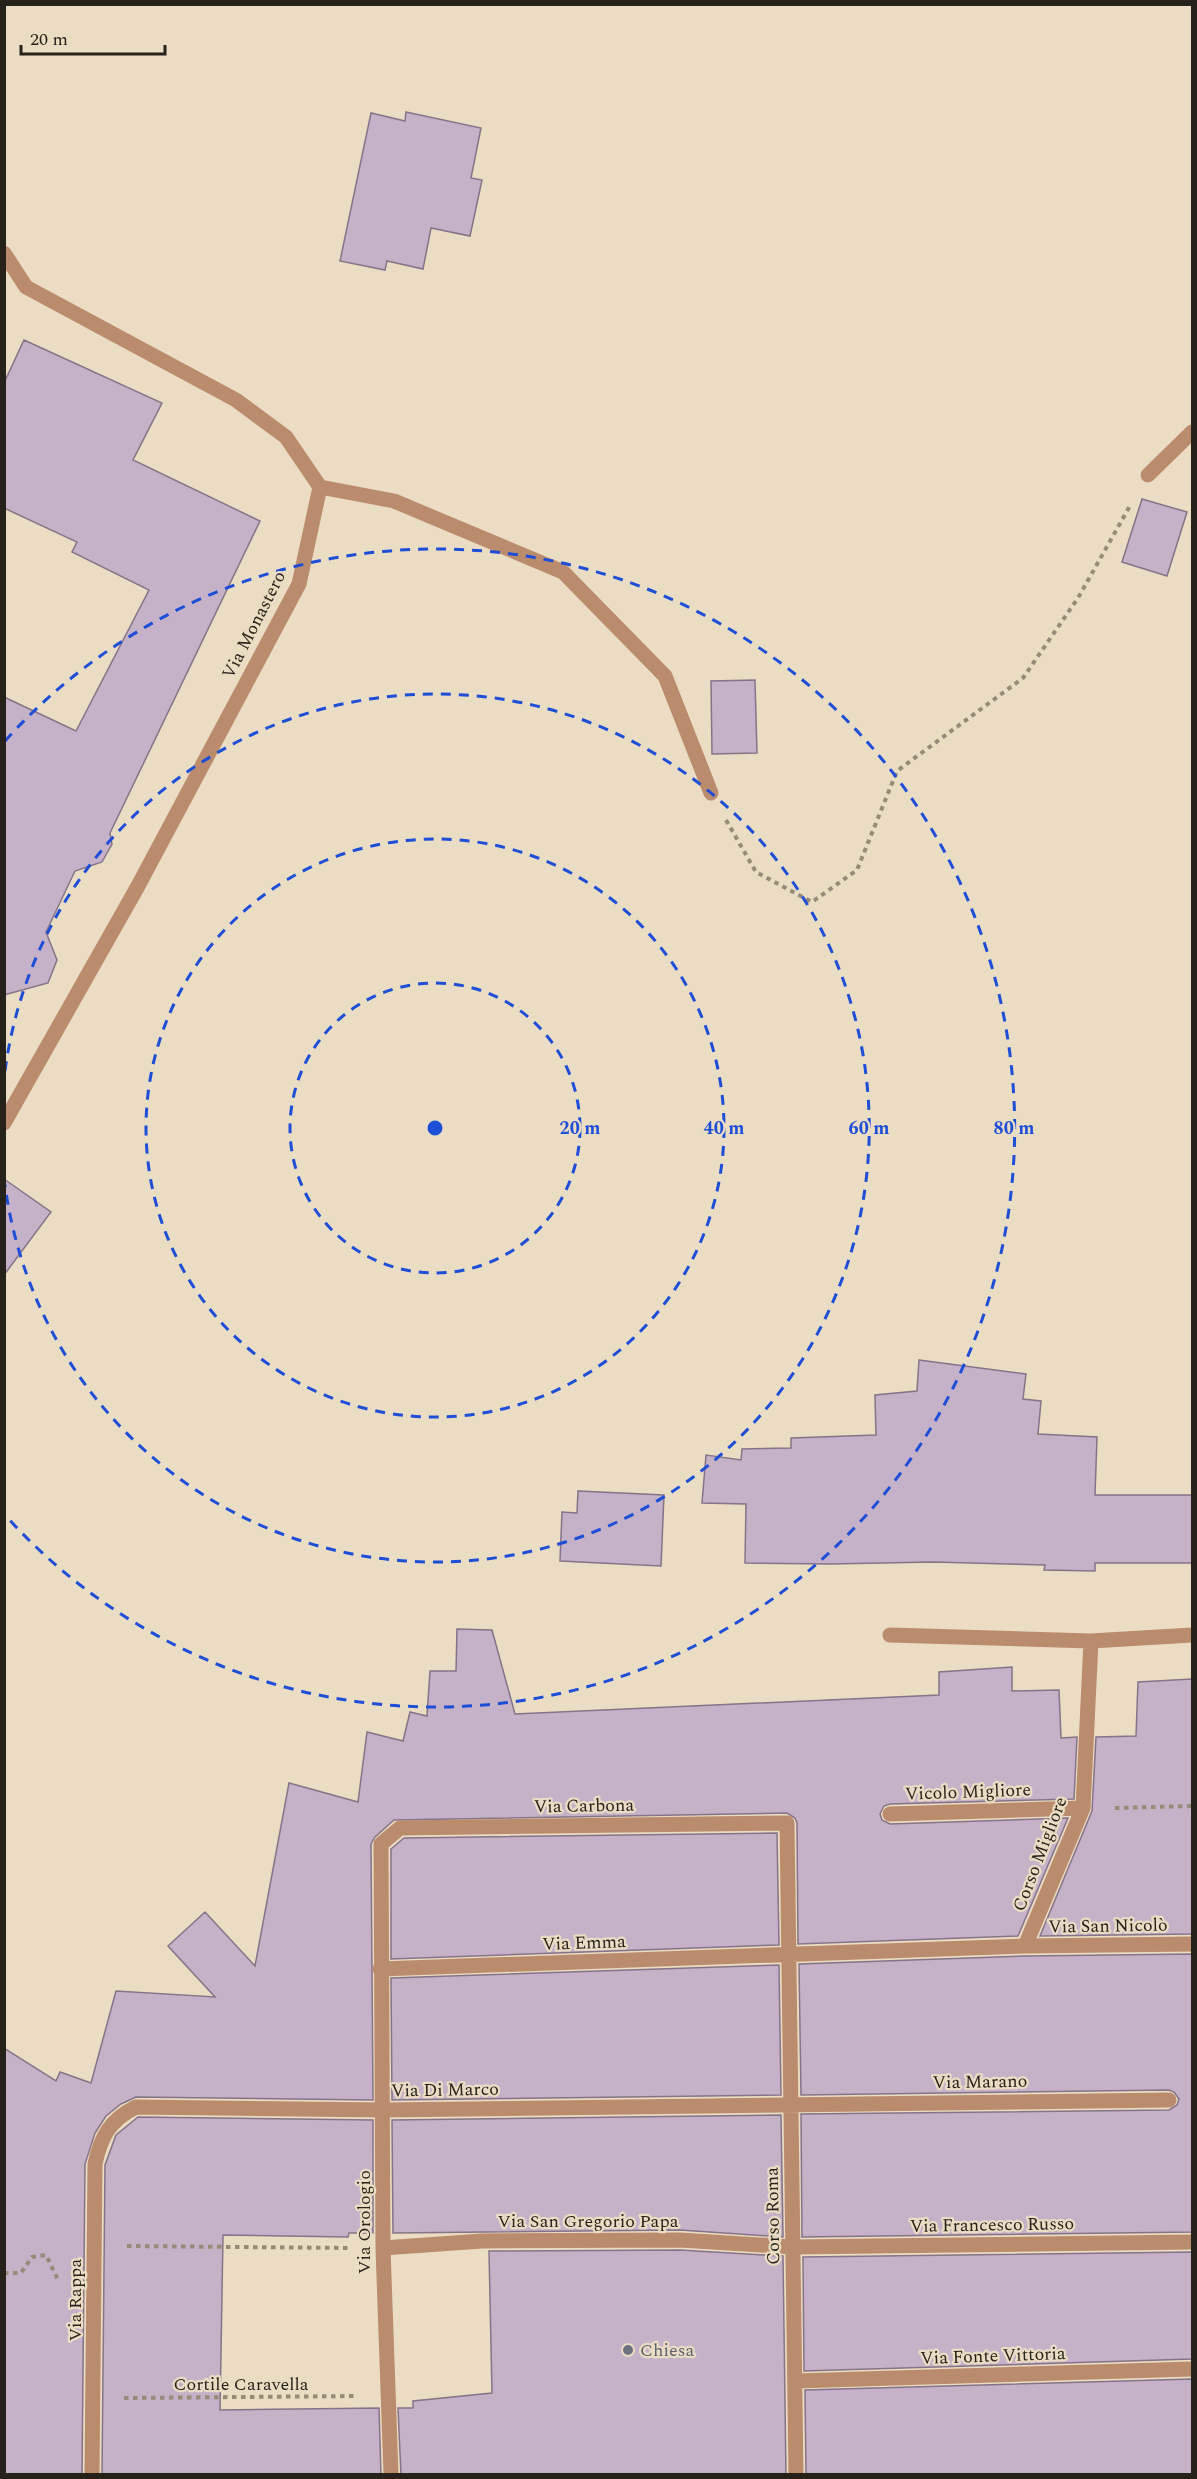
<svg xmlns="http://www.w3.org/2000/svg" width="1197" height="2479" viewBox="0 0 1197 2479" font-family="Spectral,serif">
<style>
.building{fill:#c5b2c8;stroke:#857387;stroke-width:1.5}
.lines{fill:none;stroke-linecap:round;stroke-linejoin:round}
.path{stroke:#958b79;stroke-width:4;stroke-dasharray:4.5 4.5;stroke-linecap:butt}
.minor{stroke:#bb8b6d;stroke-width:15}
.ring{fill:none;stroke:#1d4ed8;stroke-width:3;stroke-dasharray:10 8}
.worship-dot{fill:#6b7280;stroke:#ebddc4;stroke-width:2}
.labels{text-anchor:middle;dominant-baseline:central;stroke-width:4.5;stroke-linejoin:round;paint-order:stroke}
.street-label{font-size:18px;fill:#272219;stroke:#ebddc4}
.worship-label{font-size:18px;fill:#5b616d;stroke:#ebddc4;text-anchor:start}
.centre{fill:#1d4ed8;stroke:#ebddc4;stroke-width:3}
.ring-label{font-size:18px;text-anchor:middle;font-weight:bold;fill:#1d4ed8;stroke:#ebddc4;stroke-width:4.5;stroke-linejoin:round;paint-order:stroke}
</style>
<rect width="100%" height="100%" fill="#ebddc4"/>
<path class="building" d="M406 112 481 128 471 178 482 180 470 236 431 228 423 269 387 261 385 270 340 261 371 113 405 121Z
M24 340 162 403 133 460 260 521 110 833 112 844 102 862 75 871 46 932 57 960 48 983 4 995V697L76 731 149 590 72 552 77 542 4 508V383Z
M1142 499 1187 512 1167 576 1122 562Z
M755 680 757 753 712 754 711 681Z
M4 1179 51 1212 4 1275Z
M919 1360 1026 1374 1023 1399 1041 1401 1038 1434 1097 1437 1095 1495H1192V1563H1095V1571L1044 1570 1045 1565 933 1562 830 1564 745 1563 746 1504 702 1503 706 1455 741 1460 742 1449 791 1448V1438L876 1435 875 1395 917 1391Z
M578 1491 664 1495 661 1566 560 1561 562 1512 577 1513Z
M457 1629 492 1630 515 1714 939 1695V1672L1012 1667V1691L1059 1690 1061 1738 1077 1737 1074 1799 890 1804 884 1806 880 1814 882 1820 890 1824 1068 1818 1018 1936 798 1944 797 1823 795 1818 787 1813 394 1820 375 1837 371 1844 373 2100 136 2097 121 2104 106 2116 95 2133 85 2164 82 2475H4V2048L56 2081 60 2072 91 2083 116 1991 215 1997 168 1946 205 1912 255 1966 289 1783 358 1802 367 1732 403 1741 410 1712 427 1716 430 1671H456Z
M1192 1679V1934L1040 1936 1092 1811 1096 1737 1136 1736 1138 1682Z
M777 1833 779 1945 391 1959V1849L404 1838Z
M1192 1954V2232L802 2237 801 2114 1169 2110 1177 2105 1179 2099 1174 2092 1169 2090 801 2095 799 1964 1025 1956Z
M779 1965 781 2095 392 2100 391 1978Z
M781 2115 783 2237 680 2230 393 2233 392 2120Z
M138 2117 373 2120V2233H349L348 2237 223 2235 220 2410 379 2408 381 2475H102L105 2165 116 2135Z
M680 2250 783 2256 786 2475H401L398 2408H413V2401L492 2393 489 2251Z
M1192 2252V2359L804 2371 803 2257Z
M1192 2379V2475H806L805 2390Z"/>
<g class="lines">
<path class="path" d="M726 820 756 872 812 902 857 870 897 771 1023 678 1078 598 1131 504
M1115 1808 1192 1806
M127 2246 351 2248
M4 2273H21L32 2257 46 2255 59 2282
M124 2398 357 2396"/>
<path class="minor" d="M4 253 26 287 236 400 286 437 320 487 299 584 138 886 4 1123
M1148 475 1192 432
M320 487 394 501 563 572 665 676 711 793
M890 1635 1091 1641
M890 1814 1083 1808
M1025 1946 1192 1944
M380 1969 1025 1946 1083 1808 1091 1641 1192 1635
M383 2248 482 2241 680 2240 793 2247 1192 2242
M795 2381 1192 2369
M92 2474 95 2164C101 2136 110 2120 136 2107L384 2110 1169 2100
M391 2474 383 2248 381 1844 400 1828 787 1823 796 2474"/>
</g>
<g class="ring">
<circle cx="435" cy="1128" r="145"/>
<circle cx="435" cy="1128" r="289"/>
<path d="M5 1071A434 434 0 1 1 5 1185"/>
<path d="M5 741A579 579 0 1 1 5 1515"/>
</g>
<circle class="worship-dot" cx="628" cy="2350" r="6"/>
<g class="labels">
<g class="street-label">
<text transform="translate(254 625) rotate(-63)">Via Monastero</text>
<text transform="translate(968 1792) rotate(-2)">Vicolo Migliore</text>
<text transform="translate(584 1806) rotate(-1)">Via Carbona</text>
<text transform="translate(1040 1854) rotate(-69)">Corso Migliore</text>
<text transform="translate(1108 1926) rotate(-1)">Via San Nicolò</text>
<text transform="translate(584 1943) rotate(-2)">Via Emma</text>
<text transform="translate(980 2082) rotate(-1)">Via Marano</text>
<text transform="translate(445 2090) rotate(-1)">Via Di Marco</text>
<text transform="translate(773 2216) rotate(-91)">Corso Roma</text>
<text x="588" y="2221">Via San Gregorio Papa</text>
<text transform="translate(364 2222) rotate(-90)">Via Orologio</text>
<text transform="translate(992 2225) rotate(-1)">Via Francesco Russo</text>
<text transform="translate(75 2300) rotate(-90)">Via Rappa</text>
<text transform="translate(993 2356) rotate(-2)">Via Fonte Vittoria</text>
<text x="241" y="2384">Cortile Caravella</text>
</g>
<g class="worship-label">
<text x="640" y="2350">Chiesa</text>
</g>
</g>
<circle cx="435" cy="1128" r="9" class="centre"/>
<g class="ring-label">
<text x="580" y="1134">20 m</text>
<text x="724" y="1134">40 m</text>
<text x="869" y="1134">60 m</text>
<text x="1014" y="1134">80 m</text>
</g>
<rect width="1197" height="2479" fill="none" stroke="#272219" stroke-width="12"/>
<path d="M21 45v9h144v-9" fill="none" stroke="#272219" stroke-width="3"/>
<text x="30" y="45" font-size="18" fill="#272219" stroke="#ebddc4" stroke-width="4.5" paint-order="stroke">20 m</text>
</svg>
